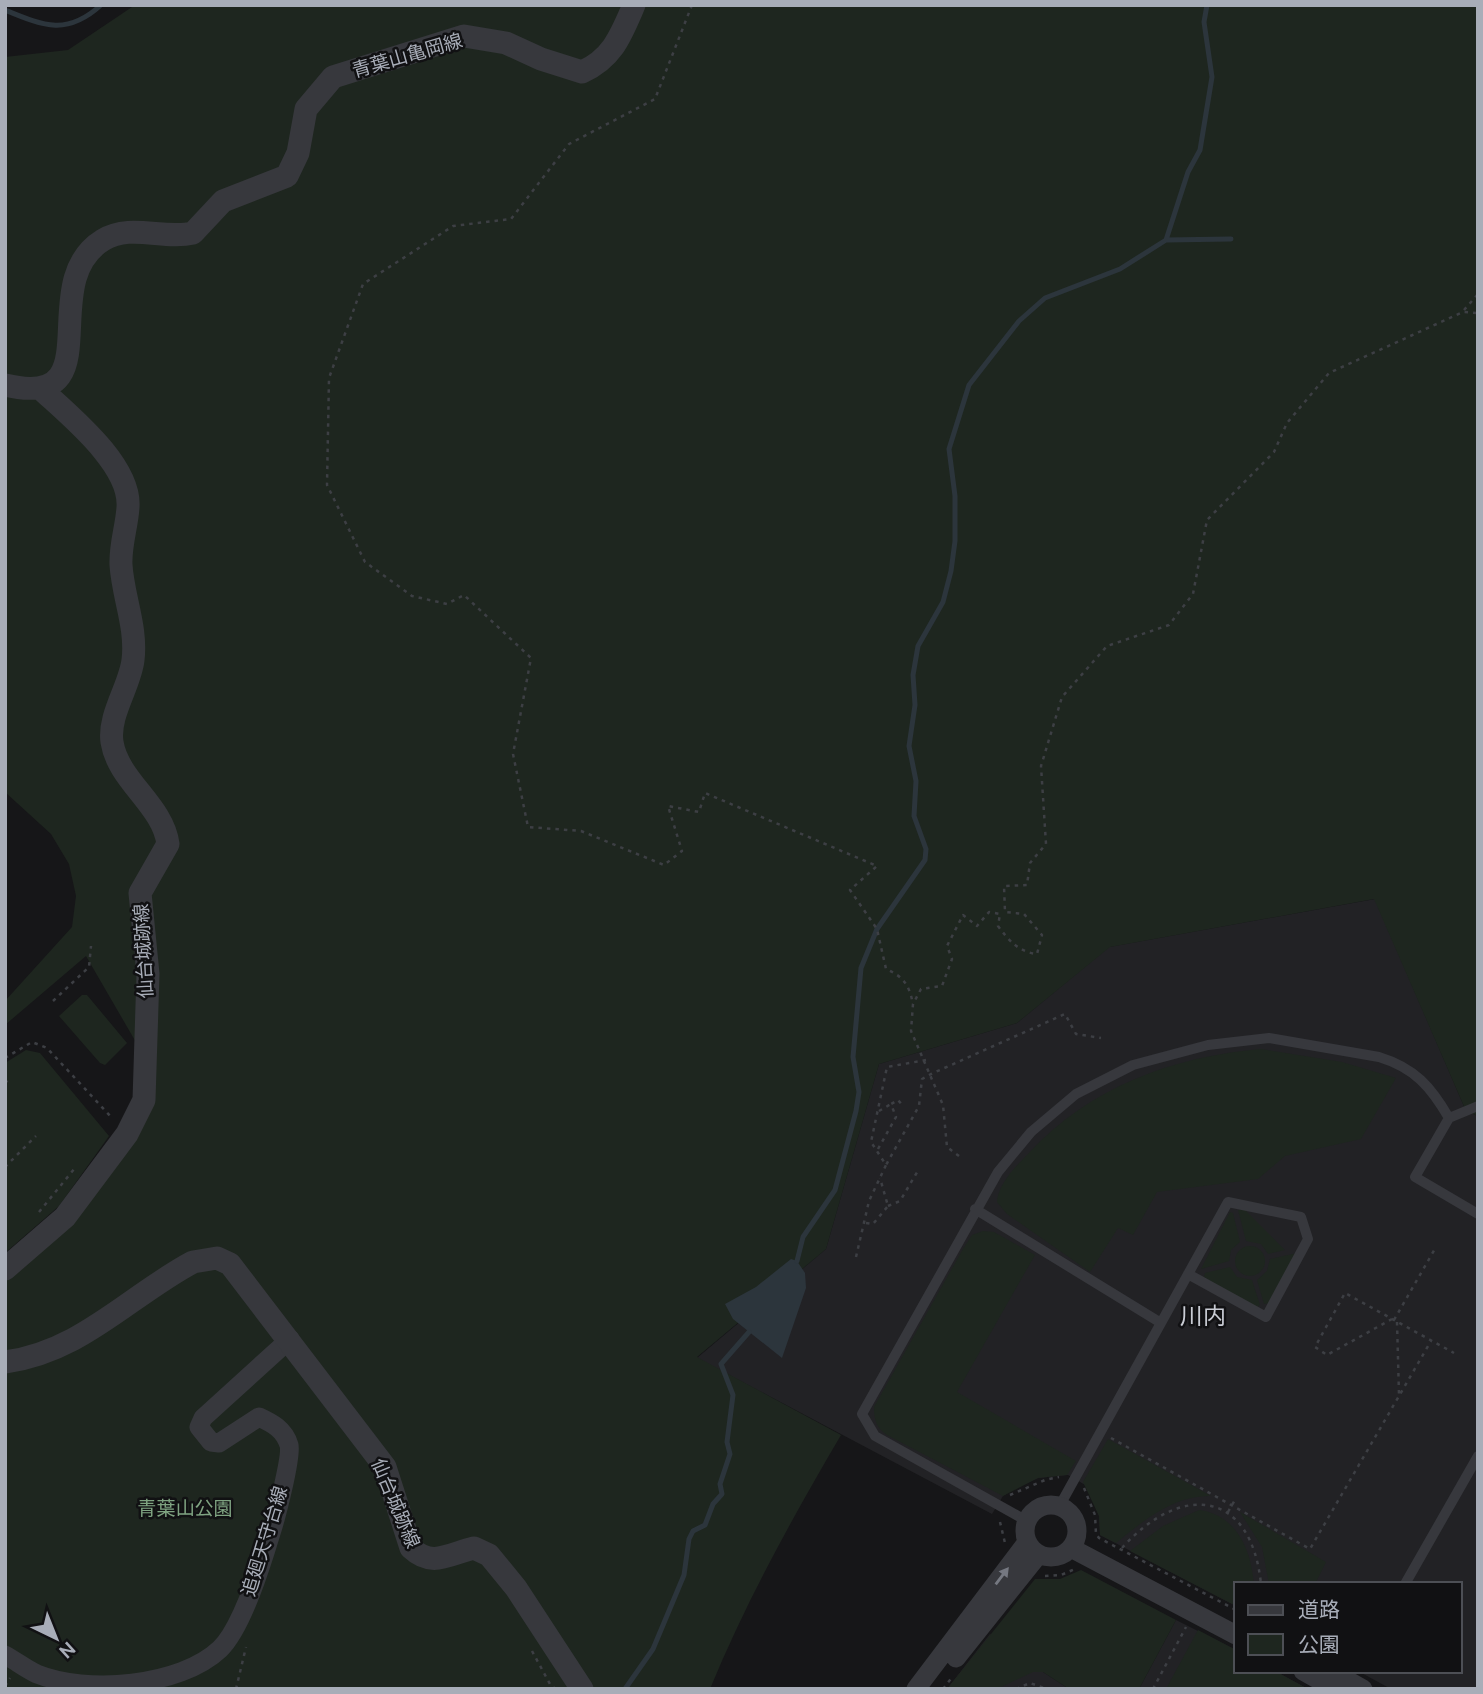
<svg xmlns="http://www.w3.org/2000/svg" width="1483" height="1694" viewBox="0 0 1483 1694" font-family="Ubuntu,'Noto Sans JP',sans-serif">
<style>
.built{fill:#222225}
.green{fill:#1e261f}
.water{fill:#2c353c}
.lines{fill:none;stroke-linecap:round;stroke-linejoin:round}
.stream{stroke:#2c353c;stroke-width:5}
.path{stroke:#3d3f44;stroke-width:2.5;stroke-dasharray:3.5 5;stroke-linecap:butt}
.service{stroke:#37383d;stroke-width:10}
.minor{stroke:#37383d;stroke-width:19}
.tertiary{stroke:#37383d;stroke-width:23}
.oneway{fill:#757881}
.labels{text-anchor:middle;dominant-baseline:central;stroke-width:5;stroke-linejoin:round;paint-order:stroke}
.street-label{font-size:19px;fill:#a8adb8;stroke:#111113}
.park-label{font-size:19px;fill:#7fa381;stroke:#111113}
.quarter-label{font-size:23px;fill:#c9ccd4;stroke:#111113}
</style>
<rect width="100%" height="100%" fill="#161618"/>
<path class="built" d="M1375 899 1466 1111 1478 1116V1689H1391L1358 1671H1460V1584H1236V1606L1100 1535 1099 1516 1087 1486 1068 1475 1038 1478 1016 1488 1003 1496 992 1514 697 1358 826 1249 879 1064 1017 1023 1109 947Z
M1176 1620 1236 1650V1671H1275L1308 1689H1139Z
M990 1634 1043 1672 1069 1689H947Z"/>
<path class="green" d="M135 5H1478V1116L1466 1111 1374 899 1110 947 1017 1023 879 1064 826 1249 697 1357 841 1435C793 1517 746 1601 710 1689H5V1281L77 1218 130 1141 137 1044 86 956 5 1025V1001L72 927 76 896 69 864 51 834 5 792V57L68 50Z
M82 995H87L127 1043 105 1065 100 1063 59 1016Z
M1261 1049 1342 1062 1396 1078 1361 1139 1285 1156 1258 1179 1157 1192 1133 1235 1118 1228 1090 1272 1007 1214 997 1202C998 1184 1016 1166 1028 1154 1090 1087 1171 1057 1261 1049Z
M26 1050 40 1053 109 1136 59 1206 5 1253V1063Z
M1244 1209 1285 1250 1268 1254 1261 1244 1246 1241 1238 1210Z
M1230 1212 1233 1213 1240 1242 1231 1250 1229 1261 1201 1269Z
M983 1231 994 1232 1035 1255 957 1392 1076 1461 1067 1475 1038 1478 1003 1496 887 1435C876 1428 874 1419 874 1407L963 1249 972 1235Z
M1235 1261a15 15 0 1 1 30 0a15 15 0 1 1-30 0Z
M1297 1253 1270 1303 1264 1304 1257 1280 1267 1271 1270 1259Z
M1230 1267 1237 1277 1252 1280 1260 1305 1255 1308 1204 1277 1205 1273Z
M1108 1439 1211 1496C1174 1495 1143 1521 1116 1543L1100 1535 1099 1516 1083 1482Z
M1199 1510C1237 1515 1251 1550 1254 1584H1236V1606L1130 1551 1163 1526Z
M1240 1512 1326 1562 1315 1584H1269L1262 1547Z
M1081 1570 1176 1620 1139 1689H1069L1043 1672H1033L997 1689H947L1035 1579H1060Z
M1198 1630 1236 1650V1671H1275L1308 1689H1166Z"/>
<path class="water" d="M791 1259 797 1261 805 1273 806 1288 782 1358 733 1319 725 1304 756 1287Z"/>
<g class="lines">
<path class="stream" d="M5 10C44 26 67 36 101 5
M1166 240 1231 239
M797 1261 803 1237 835 1190 856 1111 859 1092 853 1057 861 968 877 929 925 860 926 849 914 816 916 781 909 746 915 705 913 675 918 646 943 602 951 571 955 541V496L949 449 969 385 1019 321 1045 298 1120 269 1166 240 1188 172 1200 150 1212 77 1204 22 1207 5
M625 1689 653 1649 684 1575 689 1539 693 1531 705 1525 713 1504 722 1494 720 1484 730 1454 727 1442 733 1395 721 1364 749 1332"/>
<path class="path" d="M692 5 655 99 569 144 511 219 453 226 363 284 329 378 327 485 365 562 412 596 447 604 464 595 531 658 513 754 528 827 581 831 664 865 682 851 668 806 699 812 705 793 877 866 850 890 877 929 886 969C904 977 909 985 913 1004
M1464 310 1478 294
M53 1001 89 967 91 946
M5 1058 32 1042 47 1048 113 1119
M926 1060 887 1067 871 1142 886 1165 919 1106 922 1079 931 1074 1065 1014 1076 1034 1101 1038
M5 1080 11 1086
M879 1111 891 1104
M878 1149 896 1117 891 1104 898 1100 903 1106
M959 1156 947 1147 943 1105 911 1031 913 1004 921 989 942 986 952 959 947 946 963 915 977 926 989 912 1000 914 998 926C1009 941 1019 952 1037 954L1042 935 1024 914 1005 912 1004 886 1027 885 1030 863 1046 844 1041 766 1062 697 1107 646 1169 625 1193 594 1207 520 1274 452 1287 423 1329 373 1463 312 1478 313
M5 1167 36 1136
M888 1206 900 1201 919 1169
M39 1212 75 1168
M866 1223 873 1224 888 1206 880 1178
M856 1257 869 1201 886 1165
M1392 1319 1327 1355 1315 1347 1345 1293 1454 1353
M1394 1320 1436 1247
M1397 1322 1399 1395
M1111 1438 1310 1549 1431 1341
M1084 1488 1095 1515 1096 1534 1099 1538 1236 1610
M1010 1495 1045 1480 1059 1477
M1228 1512 1236 1498
M1000 1522 1005 1543
M1122 1548C1180 1483 1251 1488 1261 1584
M1045 1576 1061 1575 1075 1569
M532 1651 551 1686 556 1689
M5 1686 10 1678
M236 1689 246 1647
M943 1689 953 1676
M1016 1689 1030 1683 1047 1689
M1153 1689 1186 1627"/>
<path class="service" d="M1449 1118 1478 1106
M975 1209 1161 1323
M1059 1507 1228 1202 1301 1217 1308 1239 1266 1317 1188 1274
M1027 1521 875 1436 862 1414 998 1172 1031 1132 1076 1094 1133 1065 1208 1045 1269 1038 1379 1057C1415 1068 1431 1087 1449 1118L1415 1177 1478 1214
M1405 1584 1478 1456"/>
<path class="minor" d="M1025 1531a26 26 0 1 1 52 0a26 26 0 1 1-52 0Z
M1071 1548 1236 1635
M5 1655C16 1661 26 1669 37 1674 86 1694 180 1687 220 1649 242 1628 262 1563 271 1533 276 1518 292 1456 289 1445 284 1429 272 1423 259 1417L219 1443 211 1442 199 1427 203 1418 290 1339
M956 1658 1039 1554
M1303 1671 1335 1689
M1331 1671 1363 1689
M916 1689 1027 1542"/>
<path class="tertiary" d="M5 385C115 411 33 283 103 240 130 223 164 240 193 233L223 201 287 176 298 153 306 109 333 77 464 36 506 43 541 59 582 72C613 58 621 35 634 5
M5 1269 65 1217 127 1134 144 1100 148 974 140 893 168 844C163 805 118 781 112 742 108 715 130 686 133 660 137 627 123 597 121 565 120 545 127 526 128 507 131 465 70 416 42 390
M5 1362C81 1352 129 1296 193 1262L217 1258 230 1264 385 1467 411 1548C432 1568 449 1554 474 1548L489 1555 516 1588 582 1689"/>
</g>
<defs><path id="oneway-solid" d="M-6-.8H1V-3.2L6.5 0L1 3.2V.8H-6Z" transform="scale(1.75)"/></defs>
<use class="oneway" href="#oneway-solid" transform="translate(1002 1576) rotate(-53)"/>
<g class="labels">
<g class="street-label">
<text transform="translate(407 55) rotate(-16)">青葉山亀岡線</text>
<text transform="translate(143 951) rotate(-93)">仙台城跡線</text>
<text transform="translate(396 1503) rotate(67)">仙台城跡線</text>
<text transform="translate(264 1541) rotate(-73)">追廻天守台線</text>
</g>
<g class="park-label">
<text x="185" y="1508">青葉山公園</text>
</g>
<g class="quarter-label">
<text x="1203" y="1315">川内</text>
</g>
</g>
<rect width="1483" height="1694" fill="none" stroke="#a8adb8" stroke-width="14"/>
<rect x="1234" y="1582" width="228" height="91" fill="#111113" stroke="#4d4f55" stroke-width="2"/>
<rect x="1248" y="1605" width="35" height="10" fill="#37383d" stroke="#4d4f55" stroke-width="2"/>
<text x="1298" y="1617" font-size="21" fill="#a8adb8">道路</text>
<rect x="1248" y="1634" width="35" height="21" fill="#1e261f" stroke="#4d4f55" stroke-width="2"/>
<text x="1298" y="1652" font-size="21" fill="#a8adb8">公園</text>
<g transform="translate(56 1638) rotate(137)" stroke="#111113" stroke-width="5" paint-order="stroke">
<path d="M0-5L12 26L0 18L-12 26Z" fill="#a8adb8"/>
<text y="-10" font-size="19" font-weight="bold" text-anchor="middle" fill="#a8adb8">N</text>
</g>
</svg>
